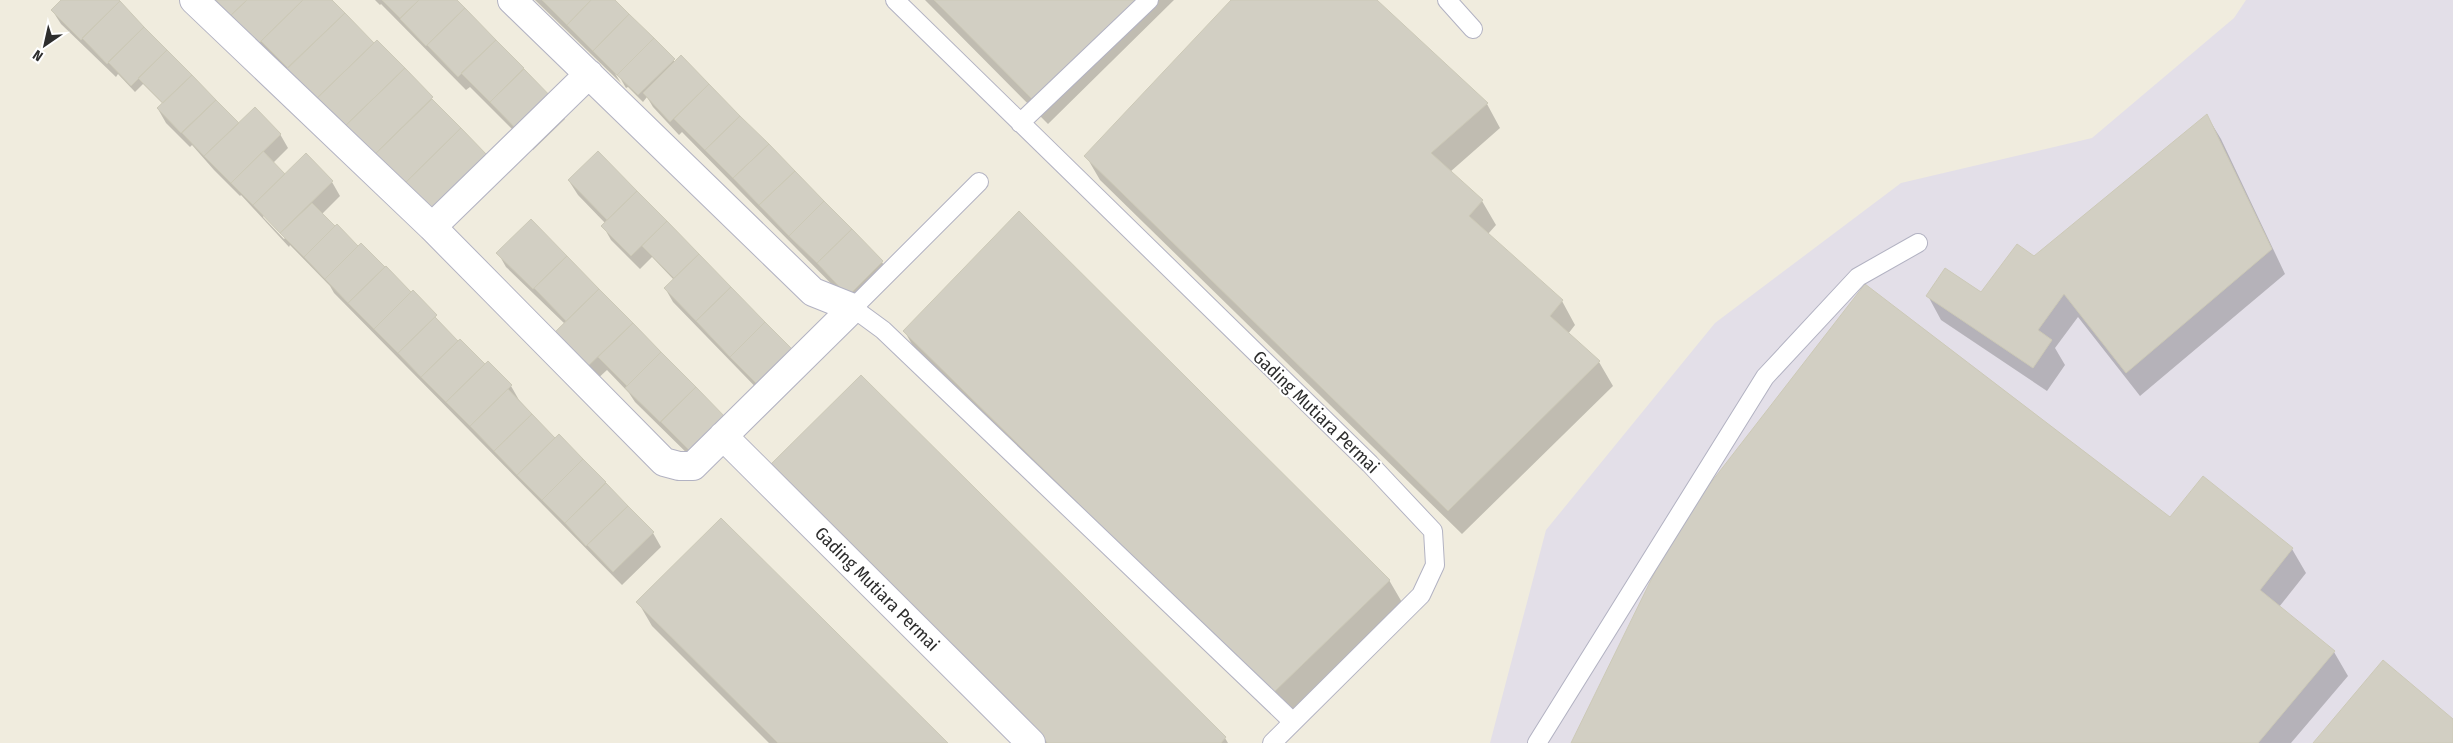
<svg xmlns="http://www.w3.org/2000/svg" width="2453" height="743" viewBox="0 0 2453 743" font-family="'Fira Sans Condensed',sans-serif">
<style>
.industrial{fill:#e3dfe8}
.shadow{fill:#0003;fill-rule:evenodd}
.building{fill:#d2cfc3;stroke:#ccc9b7}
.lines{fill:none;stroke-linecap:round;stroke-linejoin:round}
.lane-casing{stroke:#b2b2c2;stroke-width:20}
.street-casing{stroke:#b2b2c2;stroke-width:30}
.lane{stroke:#fff;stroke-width:18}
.street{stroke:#fff;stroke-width:28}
.labels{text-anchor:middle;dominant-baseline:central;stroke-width:4;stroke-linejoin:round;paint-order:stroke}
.street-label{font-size:18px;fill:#2d2d2d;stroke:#fff}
</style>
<rect width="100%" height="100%" fill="#f0ecde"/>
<path class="industrial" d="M2246 0H2453V743H1490L1546 530 1715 323 1901 183 2092 138 2234 18Z"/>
<path class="shadow" d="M62 0H117L239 124 280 134 288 148 273 163 285 176 306 155 332 182 340 196 322 214 411 294 413 292 458 343 511 386 519 400 555 440 559 436 653 533 661 547 622 585 334 293 330 286 290 245 289 247 241 195 240 196 214 170 192 145 190 147 166 123 158 109 163 104 143 84 135 92 118 74 116 77 61 24 52 10ZM264 215 286 237 284 239 263 217Z
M212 0H329L374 44 377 42 486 155 435 227Z
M375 0H455L557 105 565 119 533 150 470 87 466 90 381 4 380 5Z
M535 0H613L676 63 681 57 882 262 890 276 856 309 682 132 679 135 653 107 647 97 643 102 628 87 626 88 615 69 613 70 621 83Z
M925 0H1174L1048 124Z
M1232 0H1375L1487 104 1500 128 1450 172 1482 201 1496 225 1488 234 1562 301 1575 325 1568 334 1599 362 1613 386 1462 534 1100 180 1086 156Z
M2207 116 2221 139 2285 274 2140 396 2078 317 2055 348 2065 365 2047 391 1941 320 1928 296 1981 294 2034 257Z
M598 153 798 357 772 404 673 302 665 288 674 280 652 257 640 269 611 240 603 226 606 224 578 195 569 181Z
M531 221 727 421 702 468 635 402 629 393 607 370 594 382 565 324 506 267 498 253Z
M905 332 1389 580 1403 604 1287 717 918 355Z
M861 377 1225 738 1228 743H1039Z
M2203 478 2292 549 2306 573 2279 607 2334 652 2348 676 2291 743H1572L2170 518Z
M638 602 947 743H769L652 626Z"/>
<path class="building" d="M61 0H119L120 1 81 40 51 10Z
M216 0H247L230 16Z
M247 0H303L258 44 230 16Z
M303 0H332L345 13 288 68 261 41Z
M382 0H419L400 18Z
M419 0H457L465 8 426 46 400 19Z
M542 0H591L567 25Z
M591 0H615L629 14 593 51 567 25Z
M934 0H1136L1034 101Z
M1231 0H1377L1488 103 1431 153 1483 200 1469 216 1563 300 1550 316 1600 361 1448 511 1084 156Z
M120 1 144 27 107 64 82 38Z
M465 8 496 40 458 77 427 45Z
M345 13 374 43 315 100 285 70Z
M629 14 654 38 617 75 593 51Z
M144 27 167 50 131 86 108 62Z
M654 38 675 59 638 95 617 75Z
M377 40 405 68 342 129 315 100Z
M496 40 524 68 490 102 461 73Z
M167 50 192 75 163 103 138 78Z
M681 55 709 84 670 122 643 93Z
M405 68 433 97 373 156 344 127Z
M524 69 558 104 524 137 490 102Z
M192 75 216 100 181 133 157 108Z
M709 84 740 116 705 150 674 119Z
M432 99 461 128 402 186 373 156Z
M216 100 239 123 204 156 182 133Z
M255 107 281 134 231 183 204 156Z
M2207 114 2272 249 2126 373 2064 294 2038 330 2052 340 2033 368 1926 296 1945 268 1981 292 2017 244 2034 256Z
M740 116 769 144 733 178 705 150Z
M461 128 487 155 426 214 400 188Z
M769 144 795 171 759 205 733 178Z
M263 151 285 174 253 205 231 183Z
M598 151 637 191 607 220 568 180Z
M306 153 333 181 280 233 253 205Z
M795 171 824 201 789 236 759 205Z
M637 191 667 221 631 256 601 226Z
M824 201 852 229 817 263 789 236Z
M312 203 335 226 304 257 280 233Z
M1019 211 1390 580 1272 694 903 331Z
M531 219 567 256 533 289 496 253Z
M667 221 699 254 674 278 642 246Z
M337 224 358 246 325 279 304 257Z
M852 229 883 261 848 296 817 263Z
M361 243 385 267 348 303 325 279Z
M699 254 731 287 696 321 664 288Z
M567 256 599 289 566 321 534 288Z
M386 266 411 292 374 329 348 303Z
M1865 284 2170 517 2203 476 2293 548 2260 590 2335 651 2258 743H1571L1678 525Z
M731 287 765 322 730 357 696 321Z
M599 289 633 323 585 369 552 335Z
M413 290 437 315 398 353 374 329Z
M435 317 458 341 421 377 398 353Z
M765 322 799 356 763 390 730 357Z
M633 323 661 352 627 386 598 357Z
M460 339 485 364 446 402 421 377Z
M661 352 696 387 660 422 625 388Z
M488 361 512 385 470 426 446 402Z
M861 375 1226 737 1221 743H1048L769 466Z
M696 387 728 420 694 455 661 422Z
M508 389 532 414 494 451 470 426Z
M532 414 555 438 517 475 494 451Z
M559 434 583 459 542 500 517 475Z
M583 459 606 482 565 523 542 500Z
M606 483 628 506 586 546 565 523Z
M628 506 654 532 613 572 587 545Z
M721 518 948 743H778L636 602Z
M2383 660 2453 719V743H2313Z"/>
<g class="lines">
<defs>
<path id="lane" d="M895 0 1370 464 1433 531 1435 565 1421 595 1272 743
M1447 0 1473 29
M1020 123 1149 0
M979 182 853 308 883 330 1293 722
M1537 743 1765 377 1858 277 1918 243"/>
<path id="street" d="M194 0 432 227 664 462 679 466H693L853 308 813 292 512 0
M432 227 589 74
M723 436 1031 743"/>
</defs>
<use href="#lane" class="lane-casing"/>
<use href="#street" class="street-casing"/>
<use href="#lane" class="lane"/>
<use href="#street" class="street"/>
</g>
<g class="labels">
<g class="street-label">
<text transform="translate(1316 412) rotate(44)">Gading Mutiara Permai</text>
<text transform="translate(877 589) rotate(45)">Gading Mutiara Permai</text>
</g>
</g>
<g transform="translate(45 45) rotate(214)" stroke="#ffffff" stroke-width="4" paint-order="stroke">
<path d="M0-4L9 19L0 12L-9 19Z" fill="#2d2d2d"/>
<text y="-8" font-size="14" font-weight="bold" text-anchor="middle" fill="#2d2d2d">N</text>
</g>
</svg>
